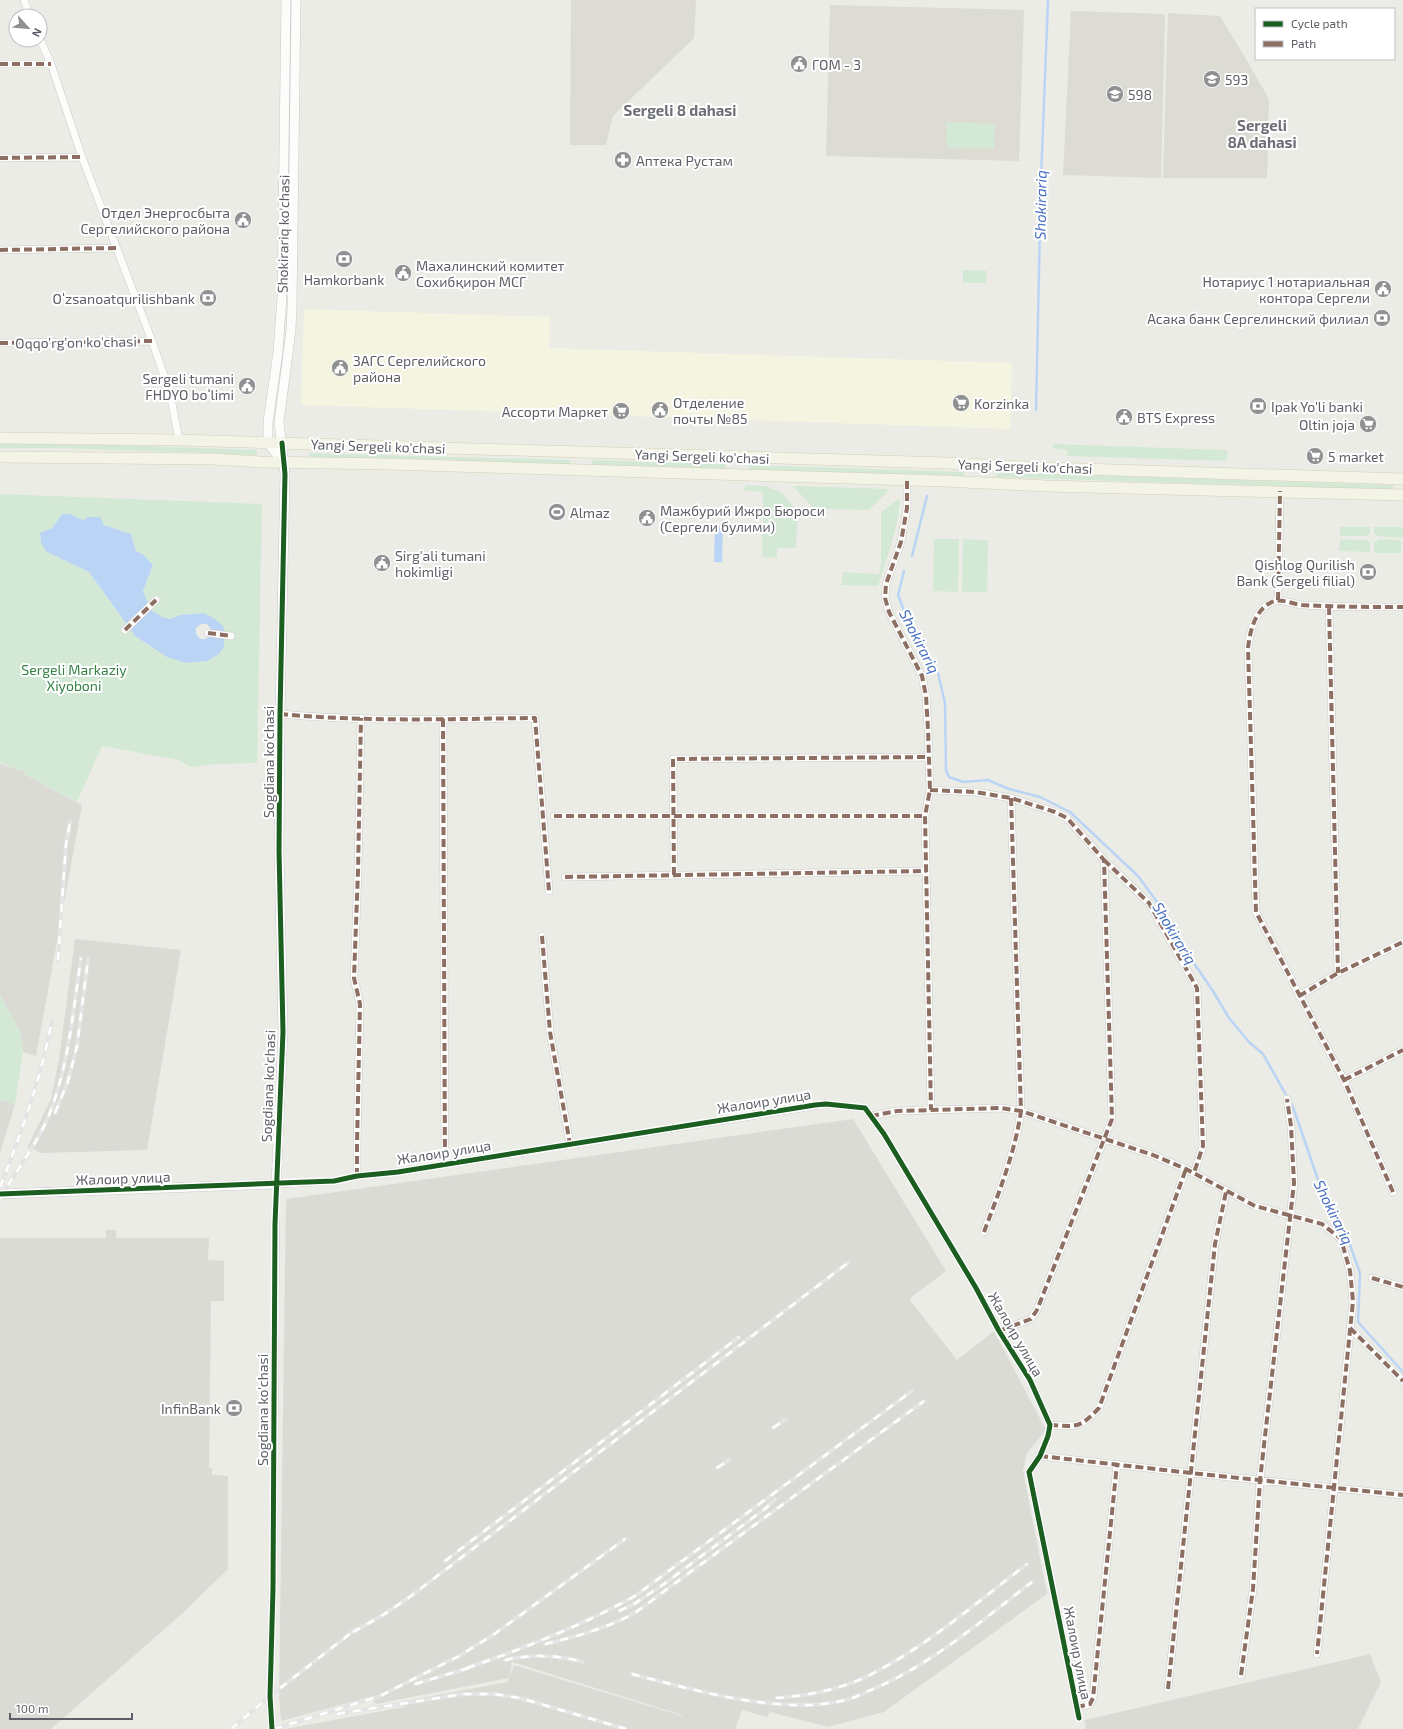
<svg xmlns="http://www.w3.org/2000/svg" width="1403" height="1729" viewBox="0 0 1403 1729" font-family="'Exo 2',sans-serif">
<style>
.commercial{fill:#f5f4e0}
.industrial{fill:#dbdbd6;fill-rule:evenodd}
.education{fill:#dcdcd4}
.green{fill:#d4e9d5;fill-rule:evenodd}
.water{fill:#bad4f6;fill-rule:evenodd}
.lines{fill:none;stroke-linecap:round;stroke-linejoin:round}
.stream{stroke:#bad4f6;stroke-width:2.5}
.street-casing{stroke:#c9cac9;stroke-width:8}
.secondary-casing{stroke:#c9c9c8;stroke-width:10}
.primary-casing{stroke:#d4d0b4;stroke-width:12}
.street{stroke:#fcfcfb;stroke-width:7}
.secondary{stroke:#fcfcfb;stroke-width:9}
.primary{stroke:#f3f3e8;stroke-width:11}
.rail-casing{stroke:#e3e4e3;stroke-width:4}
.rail{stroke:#fff;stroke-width:2.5;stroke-dasharray:8;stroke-linecap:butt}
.quiet{stroke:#8d6e63;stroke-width:4;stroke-dasharray:8 4;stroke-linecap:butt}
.cycleway-casing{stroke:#fff;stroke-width:8}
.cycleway{stroke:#1b5e20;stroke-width:5}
.labels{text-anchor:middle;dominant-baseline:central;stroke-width:4;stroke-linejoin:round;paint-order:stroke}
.poi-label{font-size:14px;fill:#5c5f65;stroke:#fff;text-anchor:start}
.street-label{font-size:14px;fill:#5c5f65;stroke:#fff}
.park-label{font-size:14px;fill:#368245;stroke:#fff}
.neighbourhood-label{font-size:15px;font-weight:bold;fill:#6d7077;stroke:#fff}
.water-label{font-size:15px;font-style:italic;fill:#4770c1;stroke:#fff}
</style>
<rect width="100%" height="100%" fill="#ecece6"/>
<path class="commercial" d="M304 309 550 317 549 348 1012 363 1010 429 301 405Z"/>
<path class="industrial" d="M0 764 24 771 26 775 82 805 36 1056 23 1052 20 1032 0 995Z
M75 939 181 950 147 1150 41 1153 32 1148H27L51 1099 59 1059Z
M0 1100 15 1104 0 1153Z
M853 1119 946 1271 909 1299 957 1360 994 1331 1046 1430 1027 1453 1023 1471 1047 1594 884 1712 828 1727 770 1712 767 1717 742 1710 735 1729H285L404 1707 405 1701 508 1682 509 1678 376 1704 370 1697 281 1721 279 1697 286 1199ZM512 1662 682 1715V1716L514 1665 509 1677Z
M106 1230H116V1238H209L208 1260 224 1261V1301H211L209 1468H212V1475L228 1476V1569L186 1610 51 1729H0V1238H106Z
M1370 1654 1381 1682 1358 1729H1086L1085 1720Z"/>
<path class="education" d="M571 0H696L694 38 613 116 606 145H570Z
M830 5 1024 10 1019 161 826 156Z
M1071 11 1165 14 1161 178 1063 175Z
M1168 13 1220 16 1246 59 1269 99 1267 178H1163Z"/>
<path class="green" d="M947 122 995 124 994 149 946 147Z
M963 270 987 271 986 283H963Z
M0 443H61L257 450V455L61 448H0Z
M1053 444 1227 450V461L1067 456V450L1053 448Z
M309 453 570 460V465L309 457Z
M592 460 726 464V469L592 465Z
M749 465 964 472V476L749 470Z
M997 472 1393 485V490L996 477Z
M746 485 765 486 781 492 798 511 796 548H777V558L762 557 763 492 743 490Z
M793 486 890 489 869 510 814 509Z
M0 494 262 504 257 763 220 764 190 767 179 760 102 746 77 802 26 775 24 771 0 763ZM62 514H70L83 520 89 517 104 525 120 530 134 542 136 551 144 555 153 565 143 591C147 603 156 622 172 618 179 617 187 613 194 614 199 615 219 630 225 634L167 657 135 636 89 572 47 552 41 543 40 533 52 528Z
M900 498C898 530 887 557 878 586L841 585 843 572 879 574 881 562V512Z
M1340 527H1370V533L1367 536H1340Z
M1374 527H1401L1403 529V538L1377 536 1374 533Z
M934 539H959L958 592 933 591Z
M963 539 988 540 987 592H962Z
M1340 539 1367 540 1370 543V552L1339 551Z
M1379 539 1401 540V553H1374V543Z
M0 995 20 1032 23 1052 15 1104 0 1100Z"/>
<path class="water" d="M62 514H70L83 520 89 517H100L104 525 131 534 136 551 144 555 153 565 143 591 151 610 162 617 170 619 180 615 204 613 215 619 223 626 225 634 224 646 219 654 207 661 186 663 167 657 135 636 89 572 47 552 41 543 40 533 52 528ZM201 624H207L211 629 210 635 206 639H200L196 634V628Z
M715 526H723L722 562H714Z"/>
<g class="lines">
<path class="stream" d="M1036 410 1041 179 1048 0
M912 556 927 496
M904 571 898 595 905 613 938 673 945 703 946 770 949 777 963 782 988 780 1009 789 1040 797 1070 812 1138 876 1157 902 1165 921 1213 991 1229 1018 1249 1042 1263 1054 1293 1107 1324 1197 1349 1242 1360 1273 1358 1322 1403 1372"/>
<defs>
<path id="street" d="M24 0 30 16
M40 39 51 64 82 157 152 341 170 393 179 440
M0 64H51
M0 158 82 157
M0 250 116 248
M0 343 152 341
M907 481V508L901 542 886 584 885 598 889 612 922 676 926 696 928 729 930 790 925 816 931 1110
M1278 600 1280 491
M1329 607 1338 973
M125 630 156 600
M208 633 231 636
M280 714C364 722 450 719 535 718L549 891
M443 719 445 1164
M930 790 975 792 1011 798 1055 812 1067 818 1104 860 1112 1119 1037 1310 1031 1319 999 1331
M554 816H925
M1104 860 1149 903 1197 988 1203 1146 1194 1173
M674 875 673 759 929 757
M565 877 926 871
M542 936 550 1032 570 1144
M1299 996 1338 973 1403 942
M1344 1080 1403 1050
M871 1116 897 1111 1001 1108 1021 1111 1153 1155 1186 1169 1255 1206 1322 1224 1341 1239 1350 1271 1353 1301 1317 1654
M357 1176V1144L360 1004 354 978 358 871 361 718
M1393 1192 1344 1080 1256 912 1248 648C1250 632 1254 612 1270 603 1279 597 1292 604 1302 605 1336 607 1369 607 1403 607
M984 1232C999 1192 1015 1153 1021 1111L1011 798
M1372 1278 1403 1287
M1350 1328 1403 1381
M1050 1425C1077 1427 1080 1428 1099 1408L1186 1169
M1040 1456 1191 1473 1403 1495
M1241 1675 1253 1589 1260 1480 1294 1183 1291 1126 1287 1099
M1168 1689 1215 1244 1226 1192
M1077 1707 1090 1704 1093 1698 1117 1464
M272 1729 270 1696 273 1589 276 1184 334 1181 357 1176 398 1172 826 1104 865 1108 884 1134 976 1288 999 1331 1030 1380 1050 1425 1048 1436 1040 1456 1029 1472 1079 1718"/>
<path id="secondary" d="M283 462 268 443V422L278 352 282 297 286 0
M0 1194 276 1184 283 1032 279 851 280 714 285 474 279 422 291 330 292 308 296 0"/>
<path id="primary" d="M0 438 179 440 946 463 1049 468 1403 479
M0 457 213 459 260 462 388 464 944 481 1046 486 1403 495"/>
</defs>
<use href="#street" class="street-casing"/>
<use href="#secondary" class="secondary-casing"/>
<use href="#primary" class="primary-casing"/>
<use href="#street" class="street"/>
<use href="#secondary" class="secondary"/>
<use href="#primary" class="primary"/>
<defs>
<path id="rail" d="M58 960 66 844 70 822
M55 1113 68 1081 77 1046 88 959
M0 1187C22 1132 41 1078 52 1020
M0 1199C15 1171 37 1145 49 1115 69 1065 73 1011 81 958
M773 1428 786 1419
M717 1468 729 1460
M445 1561 739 1337
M619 1611 634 1604 664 1584 766 1508 775 1499
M353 1632 383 1615 411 1596 849 1262
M545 1644C575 1637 604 1629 631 1615 641 1609 650 1602 659 1595L924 1401
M505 1660C530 1654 559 1655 583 1662
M467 1668C525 1648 581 1626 635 1596L912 1391
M632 1674C694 1690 782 1716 846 1700 855 1698 863 1693 871 1690 931 1665 981 1621 1032 1582
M415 1684 472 1667
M776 1698C807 1696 842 1689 870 1675 927 1646 976 1603 1027 1564
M337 1714 463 1694H494L520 1698 626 1729
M231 1729 270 1696 356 1629
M274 1729 380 1696 459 1656 493 1635 625 1539"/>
</defs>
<use href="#rail" class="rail-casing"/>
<use href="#rail" class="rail"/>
<path class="quiet" d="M0 64H51
M0 158 82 157
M0 250 116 248
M0 343 152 341
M907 481V508L901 542 886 584 885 598 889 612 922 676 926 696 928 729 930 790 925 816 931 1110
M1278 600 1280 491
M1329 607 1338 973
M125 630 156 600
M208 633 231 636
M280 714C364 722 450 719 535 718L549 891
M443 719 445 1164
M930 790 975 792 1011 798 1055 812 1067 818 1104 860 1112 1119 1037 1310 1031 1319 999 1331
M554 816H925
M1104 860 1149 903 1197 988 1203 1146 1194 1173
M674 875 673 759 929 757
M565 877 926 871
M542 936 550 1032 570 1144
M1299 996 1338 973 1403 942
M1344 1080 1403 1050
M871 1116 897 1111 1001 1108 1021 1111 1153 1155 1186 1169 1255 1206 1322 1224 1341 1239 1350 1271 1353 1301 1317 1654
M357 1176V1144L360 1004 354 978 358 871 361 718
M1393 1192 1344 1080 1256 912 1248 648C1250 632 1254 612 1270 603 1279 597 1292 604 1302 605 1336 607 1369 607 1403 607
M984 1232C999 1192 1015 1153 1021 1111L1011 798
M1372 1278 1403 1287
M1350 1328 1403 1381
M1050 1425C1077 1427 1080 1428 1099 1408L1186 1169
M1040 1456 1191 1473 1403 1495
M1241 1675 1253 1589 1260 1480 1294 1183 1291 1126 1287 1099
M1168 1689 1215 1244 1226 1192
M1077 1707 1090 1704 1093 1698 1117 1464"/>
<defs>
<path id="cycleway" d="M0 1194 334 1181 357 1176 398 1172 815 1105 826 1104 865 1108 884 1134 976 1288 999 1331 1030 1380 1050 1425 1048 1436 1040 1456 1029 1472 1079 1718
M272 1729 270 1696 273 1589 275 1224 283 1032 279 851 280 714 285 474 282 443"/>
</defs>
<use href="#cycleway" class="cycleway-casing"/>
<use href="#cycleway" class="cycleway"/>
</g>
<defs>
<symbol id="civic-disc" viewBox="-11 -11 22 22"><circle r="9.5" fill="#8e9092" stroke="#fff"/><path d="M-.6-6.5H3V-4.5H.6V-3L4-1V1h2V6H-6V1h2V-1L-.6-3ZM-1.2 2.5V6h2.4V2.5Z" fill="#fff"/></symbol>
<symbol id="school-disc" viewBox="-11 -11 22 22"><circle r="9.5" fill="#8e9092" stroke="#fff"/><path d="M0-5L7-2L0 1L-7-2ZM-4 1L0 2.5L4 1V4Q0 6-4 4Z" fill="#fff"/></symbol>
<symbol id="pharmacy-disc" viewBox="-11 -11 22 22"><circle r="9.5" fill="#8e9092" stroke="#fff"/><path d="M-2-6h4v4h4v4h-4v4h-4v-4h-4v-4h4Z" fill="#fff"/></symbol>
<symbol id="bank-disc" viewBox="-11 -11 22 22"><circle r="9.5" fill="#8e9092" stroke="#fff"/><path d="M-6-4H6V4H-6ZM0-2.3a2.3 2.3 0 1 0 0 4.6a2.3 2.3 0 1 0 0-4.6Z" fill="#fff"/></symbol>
<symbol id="supermarket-disc" viewBox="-11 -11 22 22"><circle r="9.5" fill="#8e9092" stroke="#fff"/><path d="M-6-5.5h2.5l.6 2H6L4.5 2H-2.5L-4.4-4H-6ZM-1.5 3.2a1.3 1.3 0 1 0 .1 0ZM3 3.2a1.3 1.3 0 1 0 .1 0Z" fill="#fff"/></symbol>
<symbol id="stadium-disc" viewBox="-11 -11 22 22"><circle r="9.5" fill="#8e9092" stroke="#fff"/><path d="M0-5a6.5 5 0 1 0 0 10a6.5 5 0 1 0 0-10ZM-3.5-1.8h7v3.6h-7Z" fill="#fff"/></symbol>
</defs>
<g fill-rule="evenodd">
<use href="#civic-disc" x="789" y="54" width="20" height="20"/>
<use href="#school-disc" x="1202" y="69" width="20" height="20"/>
<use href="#school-disc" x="1105" y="84" width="20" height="20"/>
<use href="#pharmacy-disc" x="613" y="150" width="20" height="20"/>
<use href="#civic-disc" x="233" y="210" width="20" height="20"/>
<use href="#bank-disc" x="334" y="249" width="20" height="20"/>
<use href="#civic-disc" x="393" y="263" width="20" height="20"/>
<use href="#civic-disc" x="1373" y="279" width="20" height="20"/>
<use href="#bank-disc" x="198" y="288" width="20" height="20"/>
<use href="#bank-disc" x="1372" y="308" width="20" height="20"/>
<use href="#civic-disc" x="330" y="358" width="20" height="20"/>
<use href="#civic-disc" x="237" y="376" width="20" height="20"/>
<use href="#supermarket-disc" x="951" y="393" width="20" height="20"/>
<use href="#bank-disc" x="1248" y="396" width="20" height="20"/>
<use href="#civic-disc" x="650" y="400" width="20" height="20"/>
<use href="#supermarket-disc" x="611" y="401" width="20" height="20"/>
<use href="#civic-disc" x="1114" y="407" width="20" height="20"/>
<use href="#supermarket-disc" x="1358" y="414" width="20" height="20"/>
<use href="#supermarket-disc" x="1305" y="446" width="20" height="20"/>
<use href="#stadium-disc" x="547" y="502" width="20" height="20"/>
<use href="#civic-disc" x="637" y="508" width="20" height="20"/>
<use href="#civic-disc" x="372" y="553" width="20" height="20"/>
<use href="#bank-disc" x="1358" y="562" width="20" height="20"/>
<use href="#bank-disc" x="224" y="1398" width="20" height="20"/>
</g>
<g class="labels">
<g class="poi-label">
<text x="812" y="64">ГОМ - 3</text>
<text x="1225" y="79">593</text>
<text x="1128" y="94">598</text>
<text x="636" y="160">Аптека Рустам</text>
<text x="230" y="212" text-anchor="end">Отдел Энергосбыта<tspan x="230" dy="16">Сергелийского района</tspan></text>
<text x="416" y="265">Махалинский комитет<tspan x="416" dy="16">Сохибқирон МСГ</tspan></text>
<text x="344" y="279" text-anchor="middle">Hamkorbank</text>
<text x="1370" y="281" text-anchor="end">Нотариус 1 нотариальная<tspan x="1370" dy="16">контора Сергели</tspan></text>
<text x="195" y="298" text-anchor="end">Oʻzsanoatqurilishbank</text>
<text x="1369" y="318" text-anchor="end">Асака банк Сергелинский филиал</text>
<text x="353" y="360">ЗАГС Сергелийского<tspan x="353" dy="16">района</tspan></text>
<text x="234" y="378" text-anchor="end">Sergeli tumani<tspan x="234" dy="16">FHDYO boʻlimi</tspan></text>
<text x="673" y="402">Отделение<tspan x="673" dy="16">почты №85</tspan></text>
<text x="974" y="403">Korzinka</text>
<text x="1271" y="406">Ipak Yo'li banki</text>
<text x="608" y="411" text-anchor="end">Ассорти Маркет</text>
<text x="1137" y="417">BTS Express</text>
<text x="1355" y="424" text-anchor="end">Oltin joja</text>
<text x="1328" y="456">5 market</text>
<text x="660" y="510">Мажбурий Ижро Бюроси<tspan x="660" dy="16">(Сергели булими)</tspan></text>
<text x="570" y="512">Almaz</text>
<text x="395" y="555">Sirg'ali tumani<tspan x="395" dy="16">hokimligi</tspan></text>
<text x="1355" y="564" text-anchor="end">Qishlog Qurilish<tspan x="1355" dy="16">Bank (Sergeli filial)</tspan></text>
<text x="221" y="1408" text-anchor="end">InfinBank</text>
</g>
<g class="street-label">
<text transform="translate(283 234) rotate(-89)">Shokirariq ko'chasi</text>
<text transform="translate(76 342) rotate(-1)">Oqqo’rg’on ko'chasi</text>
<text transform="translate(378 446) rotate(2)">Yangi Sergeli ko'chasi</text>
<text transform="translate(702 456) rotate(2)">Yangi Sergeli ko'chasi</text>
<text transform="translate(1025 466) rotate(2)">Yangi Sergeli ko'chasi</text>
<text transform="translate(268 762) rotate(-90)">Sogdiana ko'chasi</text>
<text transform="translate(268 1086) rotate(-88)">Sogdiana ko'chasi</text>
<text transform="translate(764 1101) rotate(-9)">Жалоир улица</text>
<text transform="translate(444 1152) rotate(-9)">Жалоир улица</text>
<text transform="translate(123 1178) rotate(-2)">Жалоир улица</text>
<text transform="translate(1016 1334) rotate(60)">Жалоир улица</text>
<text transform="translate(262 1410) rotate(-90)">Sogdiana ko'chasi</text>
<text transform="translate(1078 1653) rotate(79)">Жалоир улица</text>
</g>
<g class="park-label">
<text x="74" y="669">Sergeli Markaziy<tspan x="74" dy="16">Xiyoboni</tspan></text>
</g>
<g class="neighbourhood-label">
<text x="680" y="110">Sergeli 8 dahasi</text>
<text x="1262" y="125">Sergeli<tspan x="1262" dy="17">8A dahasi</tspan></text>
</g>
<g class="water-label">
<text transform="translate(1040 205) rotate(-89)">Shokirariq</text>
<text transform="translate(920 641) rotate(63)">Shokirariq</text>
<text transform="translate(1175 933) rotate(59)">Shokirariq</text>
<text transform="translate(1334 1212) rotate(64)">Shokirariq</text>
</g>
</g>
<rect x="1255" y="8" width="140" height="52" fill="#ffffff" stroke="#bebfc1"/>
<rect x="1263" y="21" width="20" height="6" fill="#1b5e20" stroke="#bebfc1"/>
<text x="1291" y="28" font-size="12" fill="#5c5f65">Cycle path</text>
<rect x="1263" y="41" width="20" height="6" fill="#8d6e63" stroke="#bebfc1"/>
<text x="1291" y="48" font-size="12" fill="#5c5f65">Path</text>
<g transform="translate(28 28) rotate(117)"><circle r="19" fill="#ffffff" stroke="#bebfc1"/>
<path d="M0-3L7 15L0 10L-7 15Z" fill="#8e9092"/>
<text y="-6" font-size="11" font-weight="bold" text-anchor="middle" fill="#5c5f65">N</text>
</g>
<path d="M10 1713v6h122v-6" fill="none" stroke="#5c5f65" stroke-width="2"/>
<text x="16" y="1713" font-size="12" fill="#5c5f65" stroke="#ffffff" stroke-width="3" paint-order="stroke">100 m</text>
</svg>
